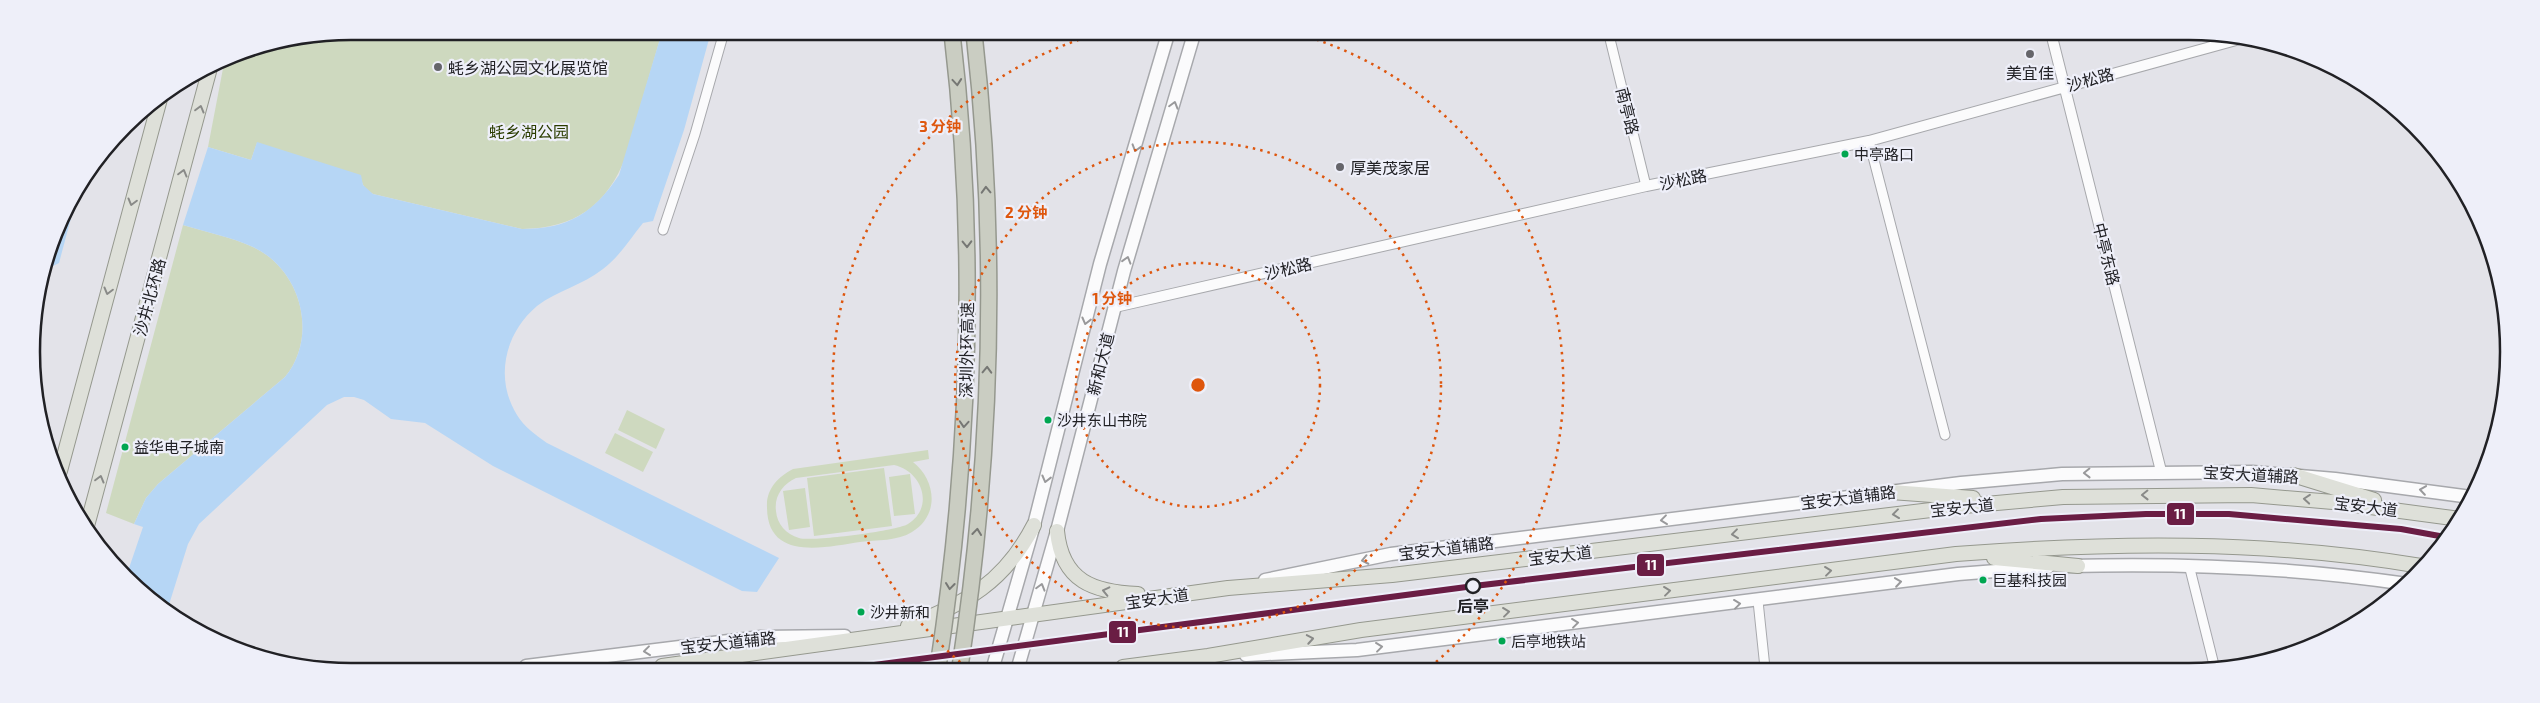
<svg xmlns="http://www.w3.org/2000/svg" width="2540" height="703" viewBox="0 0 2540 703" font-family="'Exo 2','Noto Sans SC',sans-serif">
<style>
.green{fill:#ced9bf;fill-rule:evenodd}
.water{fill:#b6d6f5}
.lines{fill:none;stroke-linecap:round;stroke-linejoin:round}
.minor-casing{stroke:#a7a8ac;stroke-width:11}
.tertiary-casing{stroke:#a7a8ac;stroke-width:12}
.secondary-casing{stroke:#a7a8ac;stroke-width:15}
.primary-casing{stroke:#95988e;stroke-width:16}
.minor{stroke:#fbfbfc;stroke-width:9}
.tertiary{stroke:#fbfbfc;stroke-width:10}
.secondary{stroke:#fbfbfc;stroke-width:12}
.primary{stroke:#dee0d9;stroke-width:14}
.motorway-bridge-casing{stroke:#95988e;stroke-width:18;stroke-linecap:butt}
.motorway-bridge{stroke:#cacdc2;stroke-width:15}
.metro-1-casing{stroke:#eeeff9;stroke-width:10}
.metro-1{stroke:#6a1d44;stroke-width:6}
.oneway{stroke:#767774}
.oneway2{stroke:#99999b}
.oneway3{stroke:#898a88}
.ring{fill:none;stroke:#de560d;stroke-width:2.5;stroke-dasharray:2.5 5}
.poi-dot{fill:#65656a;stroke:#eeeff9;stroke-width:2}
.bus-dot{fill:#00a651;stroke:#eeeff9;stroke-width:2}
.stop-dot{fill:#eeeff9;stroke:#212125;stroke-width:2.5}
.labels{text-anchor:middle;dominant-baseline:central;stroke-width:4.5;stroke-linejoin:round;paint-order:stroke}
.bus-label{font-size:15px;fill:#212125;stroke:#eeeff9;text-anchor:start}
.poi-label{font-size:16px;fill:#212125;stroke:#eeeff9;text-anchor:start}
.street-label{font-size:16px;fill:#212125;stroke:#eeeff9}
.park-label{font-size:16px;fill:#2b3d00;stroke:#eeeff9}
.stop-label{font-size:16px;font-weight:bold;fill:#212125;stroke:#eeeff9}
.rim{fill:none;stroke:#212125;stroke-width:2.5}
.centre{fill:#de560d;stroke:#eeeff9;stroke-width:2.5}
.ring-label{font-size:15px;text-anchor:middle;font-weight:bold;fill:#de560d;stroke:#eeeff9;stroke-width:4.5;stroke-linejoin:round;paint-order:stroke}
.line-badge{stroke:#eeeff9;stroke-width:2}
.badge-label{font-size:14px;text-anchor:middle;font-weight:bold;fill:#fff}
</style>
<rect width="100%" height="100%" fill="#e3e3e9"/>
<path class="green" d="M352 31 662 32 626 156C607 206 575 228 522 229L373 194 365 189 361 180 257 143 251 160 208 147 225 58 229 56Z
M183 225C206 232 231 237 253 247 301 269 319 336 285 377L158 484 146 498 134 524 106 513Z
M627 410 665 429 656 449 618 430Z
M615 433 653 452 643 472 605 453Z
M928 450 929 459 913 462C936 480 940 515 912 532 898 541 877 540 860 542 826 547 767 562 767 507 766 489 778 477 793 469ZM894 465C922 471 935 507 908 524 897 531 811 542 799 538 786 534 777 524 776 511 774 496 783 484 796 478Z
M884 468 892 526 814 536 807 478Z
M910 474 915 514 894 516 889 477Z
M805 488 810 527 789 530 783 491Z"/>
<path class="water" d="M662 32H711L684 130 653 221 643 223C630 239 620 256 603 269 583 285 556 291 537 306 505 333 494 378 517 415 524 427 536 435 547 443L779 558 757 592 742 591 493 466 425 423 391 419 364 400 354 397H344L327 405 199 524 188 544 167 611 127 574 143 527 134 524 146 498 158 484 285 377C319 336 301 269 253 247 231 237 206 232 183 225L208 147 251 160 257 142 361 175 363 185 373 194 522 229C568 229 594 213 619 175Z
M78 192 59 263 49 268 64 210Z"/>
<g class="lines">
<defs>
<path id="minor" d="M1609 35 1646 186
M1869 141 1945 435
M663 230 695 134 724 32
M2189 565 2215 669
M1758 601 1765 668"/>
<path id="tertiary" d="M2052 37 2161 471
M1115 307 1646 186 1869 141 2247 37"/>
<path id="secondary" d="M2068 566C2183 563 2293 567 2407 584
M1265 580 1391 554 1961 483 2062 474 2252 472 2335 479 2471 497
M1246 655 1357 650 1958 574 2048 567
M526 666 761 637 845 636
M993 667 1034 525 1100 264 1168 34
M1018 667 1057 531 1124 271 1194 34"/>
<path id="primary" d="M60 471 160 99
M2293 475 2374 500
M1891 492 1973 498
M87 526 210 68
M1057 531C1062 582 1094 592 1138 594
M1994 558 2078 566
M908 626C966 603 1004 583 1034 525
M662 666 1228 588 1392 575 1964 506 2063 497 2251 495 2333 502 2460 519
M1123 667 1208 656 1361 630 1956 554C2112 542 2266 540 2421 566"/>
</defs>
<use href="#minor" class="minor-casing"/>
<use href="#tertiary" class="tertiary-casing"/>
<use href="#secondary" class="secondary-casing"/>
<use href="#primary" class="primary-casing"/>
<use href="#minor" class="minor"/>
<use href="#tertiary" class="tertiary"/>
<use href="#secondary" class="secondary"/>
<use href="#primary" class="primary"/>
<defs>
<path id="motorway-bridge" d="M938 667C970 457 977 244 952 33
M960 667C992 458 998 244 974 33"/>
</defs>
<use href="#motorway-bridge" class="motorway-bridge-casing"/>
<use href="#motorway-bridge" class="motorway-bridge"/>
<defs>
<path id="metro-1" d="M859 667 1474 586 2041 519 2146 514H2229L2401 529 2445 537"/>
</defs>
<use href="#metro-1" class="metro-1-casing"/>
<use href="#metro-1" class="metro-1"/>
</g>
<defs><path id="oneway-chevron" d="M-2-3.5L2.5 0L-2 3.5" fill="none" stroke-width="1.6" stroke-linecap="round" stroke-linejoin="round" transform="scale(1.25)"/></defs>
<g class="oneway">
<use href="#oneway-chevron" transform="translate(957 82) rotate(85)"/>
<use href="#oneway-chevron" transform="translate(986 190) rotate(-92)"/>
<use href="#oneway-chevron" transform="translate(967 244) rotate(89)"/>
<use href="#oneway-chevron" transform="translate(987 370) rotate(-88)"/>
<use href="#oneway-chevron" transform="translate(964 424) rotate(94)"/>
<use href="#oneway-chevron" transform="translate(977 532) rotate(-84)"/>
<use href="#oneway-chevron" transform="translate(950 586) rotate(97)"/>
</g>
<g class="oneway2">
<use href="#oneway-chevron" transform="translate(1174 105) rotate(-74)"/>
<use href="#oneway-chevron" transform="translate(1136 148) rotate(107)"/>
<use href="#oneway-chevron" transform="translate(1127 260) rotate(-73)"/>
<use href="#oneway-chevron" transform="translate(1086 321) rotate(104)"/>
<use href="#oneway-chevron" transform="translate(2087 473) rotate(179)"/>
<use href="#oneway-chevron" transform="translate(1046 479) rotate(104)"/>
<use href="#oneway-chevron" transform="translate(2423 490) rotate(-172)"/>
<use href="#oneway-chevron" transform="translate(1664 520) rotate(173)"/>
<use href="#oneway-chevron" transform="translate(1365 560) rotate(168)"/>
<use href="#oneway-chevron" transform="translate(1898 582) rotate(-8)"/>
<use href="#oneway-chevron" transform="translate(1041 587) rotate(-74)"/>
<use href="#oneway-chevron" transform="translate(1737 604) rotate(-7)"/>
<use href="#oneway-chevron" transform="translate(1575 623) rotate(-7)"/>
<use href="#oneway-chevron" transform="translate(1379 647) rotate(-7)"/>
<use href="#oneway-chevron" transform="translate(647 651) rotate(173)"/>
</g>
<g class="oneway3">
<use href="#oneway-chevron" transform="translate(200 109) rotate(-75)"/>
<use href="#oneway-chevron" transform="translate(183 173) rotate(-75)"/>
<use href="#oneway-chevron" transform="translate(132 202) rotate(105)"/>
<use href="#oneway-chevron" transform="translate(108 291) rotate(105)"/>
<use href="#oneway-chevron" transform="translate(100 479) rotate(-75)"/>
<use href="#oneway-chevron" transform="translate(2145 495) rotate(179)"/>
<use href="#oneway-chevron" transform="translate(2307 499) rotate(-175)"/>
<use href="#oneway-chevron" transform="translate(1896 514) rotate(173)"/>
<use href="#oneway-chevron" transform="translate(1735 534) rotate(173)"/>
<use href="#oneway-chevron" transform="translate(1828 571) rotate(-7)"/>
<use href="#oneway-chevron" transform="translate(1106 591) rotate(-167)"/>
<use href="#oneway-chevron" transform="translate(1667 591) rotate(-7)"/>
<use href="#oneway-chevron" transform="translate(1506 612) rotate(-7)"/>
<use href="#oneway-chevron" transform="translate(1310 639) rotate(-10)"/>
</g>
<g class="ring">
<circle cx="1198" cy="385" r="122"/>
<circle cx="1198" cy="385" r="243"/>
<path d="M966 667A365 365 0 0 1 1097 34M1302 35A365 365 0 0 1 1430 667"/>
</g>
<g class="poi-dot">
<circle cx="2030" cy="54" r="5"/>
<circle cx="438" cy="67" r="5"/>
<circle cx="1340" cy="167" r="5"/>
</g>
<g class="bus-dot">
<circle cx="1845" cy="154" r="4.5"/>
<circle cx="1048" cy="420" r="4.5"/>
<circle cx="125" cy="447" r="4.5"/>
<circle cx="1983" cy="580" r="4.5"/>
<circle cx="861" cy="612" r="4.5"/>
<circle cx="1502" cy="641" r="4.5"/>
</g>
<circle class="stop-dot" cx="1473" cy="586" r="7"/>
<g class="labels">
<g class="bus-label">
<text x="1854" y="154">中亭路口</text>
<text x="1057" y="420">沙井东山书院</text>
<text x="134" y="447">益华电子城南</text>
<text x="1992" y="580">巨基科技园</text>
<text x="870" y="612">沙井新和</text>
<text x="1511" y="641">后亭地铁站</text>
</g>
<g class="poi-label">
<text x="448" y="67">蚝乡湖公园文化展览馆</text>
<text x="2030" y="72" text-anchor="middle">美宜佳</text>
<text x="1350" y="167">厚美茂家居</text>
</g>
<g class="street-label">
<text transform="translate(2090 79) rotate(-15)">沙松路</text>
<text transform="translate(1628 111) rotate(76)">南亭路</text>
<text transform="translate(1683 179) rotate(-11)">沙松路</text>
<text transform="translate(2107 254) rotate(76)">中亭东路</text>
<text transform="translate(1288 268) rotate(-13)">沙松路</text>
<text transform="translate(149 297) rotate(-75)">沙井北环路</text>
<text transform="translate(966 350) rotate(-89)">深圳外环高速</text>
<text transform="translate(1100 364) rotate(-76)">新和大道</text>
<text transform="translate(2251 474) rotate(3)">宝安大道辅路</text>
<text transform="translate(1848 497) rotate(-7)">宝安大道辅路</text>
<text transform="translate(2366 506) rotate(7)">宝安大道</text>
<text transform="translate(1962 507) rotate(-6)">宝安大道</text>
<text transform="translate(1446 548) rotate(-7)">宝安大道辅路</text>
<text transform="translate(1560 555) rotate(-7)">宝安大道</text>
<text transform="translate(1157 598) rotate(-8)">宝安大道</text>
<text transform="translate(728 642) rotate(-6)">宝安大道辅路</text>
</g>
<g class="park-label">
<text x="529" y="131">蚝乡湖公园</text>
</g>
<g class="stop-label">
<text x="1473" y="605">后亭</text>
</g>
</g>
<path d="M0 0H2540V703H0ZM351 40H2189A311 311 0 0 1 2500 351V352A311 311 0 0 1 2189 663H351A311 311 0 0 1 40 352V351A311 311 0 0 1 351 40Z" fill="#eeeff9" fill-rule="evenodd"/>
<path class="rim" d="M351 40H2189A311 311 0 0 1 2500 351V352A311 311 0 0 1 2189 663H351A311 311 0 0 1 40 352V351A311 311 0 0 1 351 40Z"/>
<circle cx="1198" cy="385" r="8" class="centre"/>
<g class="ring-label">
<text x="940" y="132">3 分钟</text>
<text x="1026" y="218">2 分钟</text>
<text x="1112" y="304">1 分钟</text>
</g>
<g class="line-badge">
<rect x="2166" y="502" width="29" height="24" rx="5" fill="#6a1d44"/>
<rect x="1636" y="553" width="29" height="24" rx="5" fill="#6a1d44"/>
<rect x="1108" y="620" width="29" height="24" rx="5" fill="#6a1d44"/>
</g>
<g class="badge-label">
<text x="2180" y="519">11</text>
<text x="1651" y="570">11</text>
<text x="1123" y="637">11</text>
</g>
</svg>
